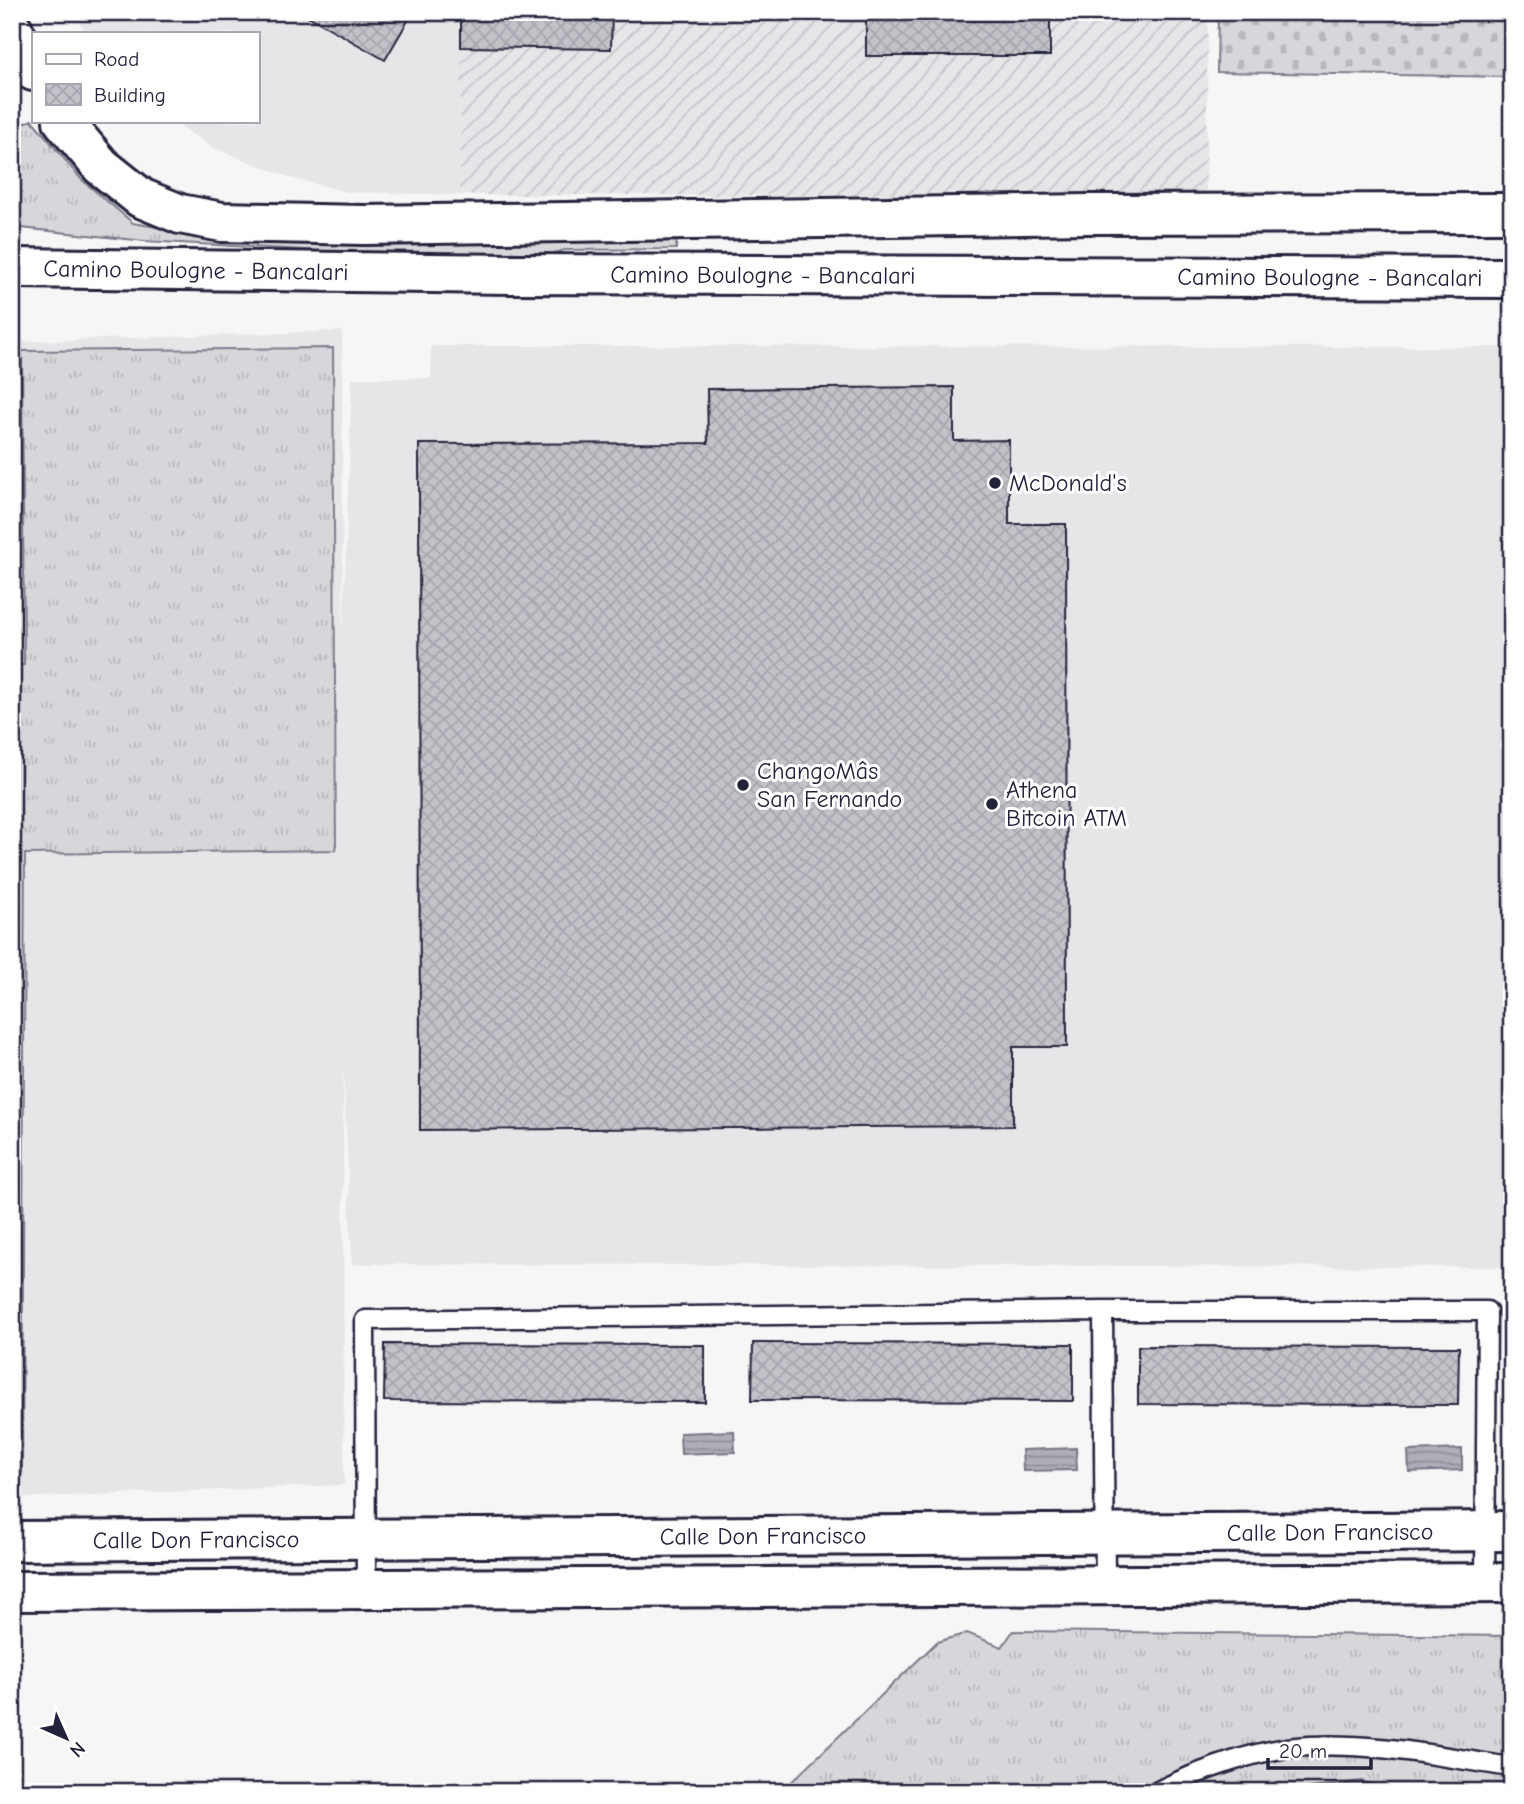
<svg xmlns="http://www.w3.org/2000/svg" width="1524" height="1804" viewBox="0 0 1524 1804" font-family="'Comic Neue',sans-serif">
<style>
.built{fill:#e6e6e9}
.industrial{fill:url(#industrial-furrows)}
.grass{fill:url(#grass-tufts);stroke:#7c7c8b;stroke-width:2}
.cemetery{fill:url(#cemetery-stones);stroke:#7c7c8b;stroke-width:2}
.water{fill:url(#water-rules);stroke:#767685;stroke-width:2}
.building{fill:url(#building-cross-hatch);stroke:#22223b;stroke-width:2}
.lines{fill:none;stroke-linecap:round;stroke-linejoin:round}
.lane-casing{stroke:#22223b;stroke-width:23}
.secondary-casing{stroke:#22223b;stroke-width:44}
.lane{stroke:#fff;stroke-width:18}
.secondary{stroke:#fff;stroke-width:38}
.poi-dot{fill:#22223b;stroke:#fff;stroke-width:2.5}
.labels{text-anchor:middle;dominant-baseline:central;stroke-width:6;stroke-linejoin:round;paint-order:stroke}
.street-label{font-size:24px;fill:#22223b;stroke:#fff}
.poi-label{font-size:24px;fill:#22223b;stroke:#fff;text-anchor:start}
</style>
<defs>
<pattern id="industrial-furrows" width="10" height="10" patternUnits="userSpaceOnUse" patternTransform="scale(1.75)"><rect width="10" height="10" fill="#e6e6e9"/><path d="M-1 1l2-2M0 10L10 0M9 11l2-2" fill="none" stroke="#c5c5c9"/></pattern>
<pattern id="grass-tufts" width="24" height="20" patternUnits="userSpaceOnUse" patternTransform="scale(1.75)"><rect width="24" height="20" fill="#d7d7db"/><path d="M3 7l-1-3M5 7V3M7 7l1-3M15 17l-1-3M17 17v-4M19 17l1-3" fill="none" stroke="#b8b8bd"/></pattern>
<pattern id="cemetery-stones" width="16" height="16" patternUnits="userSpaceOnUse" patternTransform="scale(1.75)"><rect width="16" height="16" fill="#d7d7db"/><path d="M2 7V4a2 2 0 0 1 4 0v3zM10 15v-3a2 2 0 0 1 4 0v3z" fill="#b8b8bd"/></pattern>
<pattern id="water-rules" width="6" height="5" patternUnits="userSpaceOnUse" patternTransform="scale(1.75)"><rect width="6" height="5" fill="#aeaeb7"/><path d="M0 2.5h6" fill="none" stroke="#8d8d96"/></pattern>
<pattern id="building-cross-hatch" width="8" height="8" patternUnits="userSpaceOnUse" patternTransform="scale(1.75)"><rect width="8" height="8" fill="#c2c2c9"/><path d="M0 0l8 8M0 8l8-8" fill="none" stroke="#a6a6ae"/></pattern>
</defs>
<rect width="100%" height="100%" fill="#f6f6f7"/>
<filter id="ink" filterUnits="userSpaceOnUse"><feTurbulence type="fractalNoise" baseFrequency=".0143" numOctaves="2"/><feDisplacementMap in="SourceGraphic" scale="14" xChannelSelector="R" yChannelSelector="G"/><feConvolveMatrix kernelMatrix="1 2 1 2 8 2 1 2 1" color-interpolation-filters="sRGB"/></filter>
<g filter="url(#ink)">
<path class="built" d="M74 12H461L460 195 348 192 291 178 212 147 172 121H257V33H85Z
M342 331 343 631 352 378H431V346L1512 347V1267L352 1264 343 1062 344 1485 12 1498V342Z"/>
<path class="industrial" d="M461 12H1208L1206 196 460 195Z"/>
<path class="grass" d="M32 120 81 179 133 223 191 233H677L676 249 565 250 505 267 424 262 340 252 145 241 12 227V128Z
M333 348 336 850 25 854 22 1473 12 1474V665H24L22 351Z
M1013 1631 1512 1636V1792H781L937 1642 967 1633 1002 1647Z"/>
<path class="cemetery" d="M1218 12H1512V77L1217 72Z"/>
<path class="water" d="M734 1431 735 1452 681 1454 680 1433Z
M1076 1448 1077 1470 1023 1471 1022 1450Z
M1462 1449V1470L1409 1472 1408 1451Z
M1361 1781 1398 1792H1292L1302 1789Z"/>
<path class="building" d="M301 12H413L385 60Z
M461 12H612L611 49 461 47Z
M866 12H1050V56H866Z
M954 387V441L1009 440V524H1066L1067 1047H1013V1126L420 1130 419 444 708 443 707 389Z
M753 1343 1073 1344V1401L752 1400Z
M385 1344 705 1345V1402L384 1401Z
M1138 1346 1459 1347 1458 1405 1138 1404Z"/>
<g class="lines">
<defs>
<path id="lane" d="M1103 1311 1105 1585
M366 1589 365 1320 1103 1311H1487L1485 1583
M1156 1792C1199 1770 1261 1748 1309 1746 1376 1742 1446 1758 1512 1767"/>
<g id="secondary">
<path d="M12 28 33 71"/>
<path d="M63 121 101 166 141 198 180 214 222 222 364 225 1087 214 1512 213"/>
<path id="s1" d="M12 268 512 274 1512 278"/>
<path id="s2" d="M12 1541 1512 1531"/>
<path d="M12 1591 1512 1583"/>
</g>
</defs>
<use href="#lane" class="lane-casing"/>
<use href="#secondary" class="secondary-casing"/>
<use href="#lane" class="lane"/>
<use href="#secondary" class="secondary"/>
</g>
</g>
<g class="poi-dot">
<circle cx="995" cy="483" r="7"/>
<circle cx="743" cy="785" r="7"/>
<circle cx="992" cy="804" r="7"/>
</g>
<g class="labels">
<g class="street-label">
<text stroke="none"><textPath href="#s1" startOffset="184">Camino Boulogne - Bancalari</textPath></text>
<text stroke="none"><textPath href="#s1" startOffset="751">Camino Boulogne - Bancalari</textPath></text>
<text stroke="none"><textPath href="#s1" startOffset="1318">Camino Boulogne - Bancalari</textPath></text>
<text stroke="none"><textPath href="#s2" startOffset="1318">Calle Don Francisco</textPath></text>
<text stroke="none"><textPath href="#s2" startOffset="751">Calle Don Francisco</textPath></text>
<text stroke="none"><textPath href="#s2" startOffset="184">Calle Don Francisco</textPath></text>
</g>
<g class="poi-label">
<text x="1009" y="483">McDonald's</text>
<text x="757" y="771">ChangoMâs<tspan x="757" dy="28">San Fernando</tspan></text>
<text x="1006" y="790">Athena<tspan x="1006" dy="28">Bitcoin ATM</tspan></text>
</g>
</g>
<rect width="1524" height="1804" fill="none" stroke="#fff" stroke-width="42"/>
<rect x="21" y="21" width="1482" height="1762" fill="none" stroke="#22223b" stroke-width="2.5" filter="url(#ink)"/>
<rect x="32" y="32" width="228" height="91" fill="#ffffff" stroke="#a7a7b1" stroke-width="2"/>
<rect x="46" y="54" width="35" height="10" fill="#ffffff" stroke="#a7a7b1" stroke-width="2"/>
<text x="94" y="66" font-size="21" fill="#22223b">Road</text>
<rect x="46" y="84" width="35" height="21" fill="url(#building-cross-hatch)" stroke="#a7a7b1" stroke-width="2"/>
<text x="94" y="102" font-size="21" fill="#22223b">Building</text>
<g transform="translate(66 1738) rotate(135)" stroke="#ffffff" stroke-width="5" paint-order="stroke">
<path d="M0-5L12 26L0 18L-12 26Z" fill="#22223b"/>
<text y="-10" font-size="19" font-weight="bold" text-anchor="middle" fill="#22223b">N</text>
</g>
<path d="M1268 1758v10h103v-10" fill="none" stroke="#22223b" stroke-width="3.5"/>
<text x="1279" y="1758" font-size="21" fill="#22223b" stroke="#ffffff" stroke-width="5" paint-order="stroke">20 m</text>
</svg>
